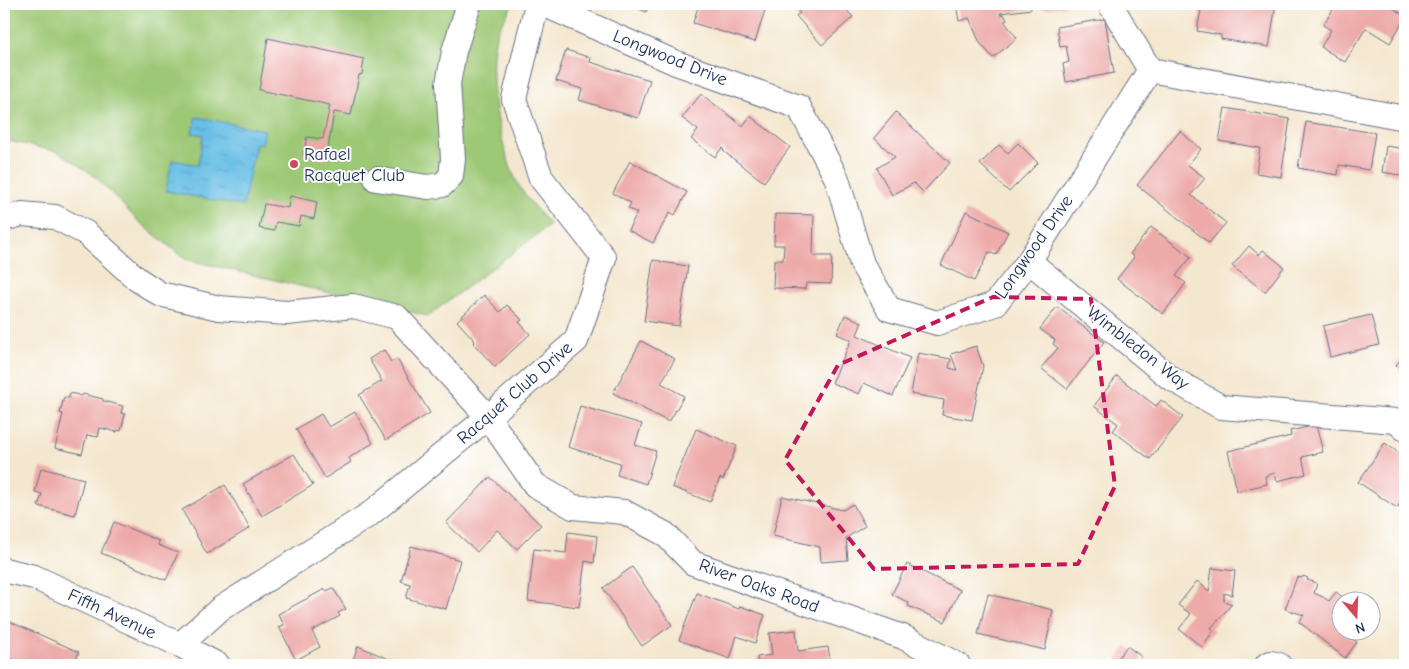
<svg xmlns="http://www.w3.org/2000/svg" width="1409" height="669" viewBox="0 0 1409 669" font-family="'Comic Neue',sans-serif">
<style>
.green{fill:#9dc875;stroke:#5c7c6a}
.water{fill:url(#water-ripples);stroke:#4277a2}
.building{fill:#edaaa9}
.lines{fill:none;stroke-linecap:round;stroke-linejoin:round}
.minor-casing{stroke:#676f86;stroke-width:26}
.minor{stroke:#fff;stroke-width:24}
.marked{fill:none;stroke:#c2185b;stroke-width:4;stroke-dasharray:10 6;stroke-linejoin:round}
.poi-dot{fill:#d1495b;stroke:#fff;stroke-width:2}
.labels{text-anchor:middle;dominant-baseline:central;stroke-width:4;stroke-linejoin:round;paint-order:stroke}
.street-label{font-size:18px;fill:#1b2f5e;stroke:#fff}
.poi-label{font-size:18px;fill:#1b2f5e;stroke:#fff;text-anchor:start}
</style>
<defs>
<pattern id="water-ripples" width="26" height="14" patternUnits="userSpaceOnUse" patternTransform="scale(1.25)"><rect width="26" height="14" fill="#69bfe6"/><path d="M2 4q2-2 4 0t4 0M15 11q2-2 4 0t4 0" fill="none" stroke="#569cbe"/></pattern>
</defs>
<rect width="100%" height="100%" fill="#fff"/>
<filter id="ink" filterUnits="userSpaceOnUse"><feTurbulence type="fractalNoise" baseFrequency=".02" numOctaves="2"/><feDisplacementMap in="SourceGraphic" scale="10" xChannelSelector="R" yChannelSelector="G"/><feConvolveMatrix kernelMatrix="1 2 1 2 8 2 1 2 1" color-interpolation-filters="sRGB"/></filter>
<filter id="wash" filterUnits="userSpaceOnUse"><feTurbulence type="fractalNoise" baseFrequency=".0096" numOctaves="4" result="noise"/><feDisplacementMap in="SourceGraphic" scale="20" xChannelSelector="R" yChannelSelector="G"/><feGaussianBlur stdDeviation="1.12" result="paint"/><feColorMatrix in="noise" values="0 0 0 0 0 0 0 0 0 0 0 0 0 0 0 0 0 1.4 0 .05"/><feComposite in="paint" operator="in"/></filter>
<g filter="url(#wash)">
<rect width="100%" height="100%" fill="#f4e7cf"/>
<path class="green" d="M4 4H513C509 12 502 21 498 30 484 68 500 156 521 189 529 202 540 213 550 225L428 316 185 259 138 221 96 177 59 152 4 140Z"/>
<path class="water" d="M196 117 265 130 262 144 256 143 243 206 166 191 172 160 198 165 203 135 192 133Z"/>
<g id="blocks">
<path class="building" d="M629 4H650L646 12Z
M699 4H767L755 42 693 23Z
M791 4H841L853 17 822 45 796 16 800 13Z
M956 4H1030L1031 9 1000 13 1001 15 1004 14 1007 20 1004 21 1017 38 993 58 980 43 969 18 959 21Z
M1042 4H1065L1066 6 1043 9Z
M1202 4H1223L1240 9 1241 4H1276L1269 47 1221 39V35L1197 31Z
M1326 4H1387L1405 16V18L1390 43 1366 28 1345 62 1321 47 1331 30 1323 25 1334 8Z
M1105 19 1114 73 1066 82 1063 64 1069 62 1066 46 1060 47 1057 27Z
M268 38 364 59 362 74 359 75 351 115 334 112 326 160 303 155 307 137 323 139 330 105 259 90Z
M566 50 591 58 590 62 650 80 638 118 579 100 582 89 556 81Z
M701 94 743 126 750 116 790 147 764 182 723 151 724 150 722 148 715 157 691 139 698 130 682 118Z
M1225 108 1290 119 1281 177 1256 173 1260 148 1219 141Z
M896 112 950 163 923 192 914 183 892 195 877 168 895 157 874 138Z
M1306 122 1375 133 1369 170 1339 165 1338 175 1298 168Z
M1180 131 1201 149 1188 165 1205 178 1191 195 1226 223 1209 243 1137 185Z
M1018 143 1038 163 1009 192 980 164 999 145 1008 153Z
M1386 146 1405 149V176L1382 172Z
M630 161 687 192 675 215 670 212 653 243 628 230 637 213 628 208 631 203 613 193Z
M290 196 317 202 314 219 301 216 299 226 276 222 274 231 259 228 264 204 288 208Z
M966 211 1008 232 996 255 989 252 974 281 941 265Z
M775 214 814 215 813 256H832L831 284 806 283 805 289 773 288 774 260H783L784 245H774Z
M1151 227 1191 257 1176 276 1186 283 1163 314 1117 279 1134 257 1130 254Z
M1249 246 1259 255 1263 250 1284 267 1265 292 1232 266Z
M653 260 661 261V262L688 266 679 326 644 321Z
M484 295 500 312 507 305 522 320 519 322 530 334 495 367 473 343 475 341 457 321Z
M1057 307 1104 342 1067 389 1041 368 1058 348 1053 344 1055 340 1040 329Z
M845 315 862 322 857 335 910 358 893 396 864 383 859 394 832 383 851 340 837 334Z
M1371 315 1379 345 1330 357 1323 326Z
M641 341 675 359 661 383 684 396 669 422 613 393Z
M976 346 983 366 972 420 942 415 944 400 911 394 918 353 951 359 949 368 957 370 951 354Z
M384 350 391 362 397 359 430 413 386 440 359 395 382 381 369 359Z
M1405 355V373L1396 365Z
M1117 376 1156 406 1161 400 1183 417 1150 459 1113 431 1118 424 1094 406Z
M70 393 82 396 83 394 103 399V401L123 406 121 413 125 414 121 431 117 430V432L100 428 98 437 87 435 82 454 55 448 63 414 60 413 64 397 69 398Z
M580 406 642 424 635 445 656 451 646 484 617 475 620 463 568 447Z
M355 412 373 443 349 458 351 462 325 478 296 429 321 414 329 427Z
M1316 425 1323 452 1302 457 1306 474 1277 481 1275 473 1265 476 1267 484 1237 491 1228 451 1291 436 1290 431Z
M696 429 737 446 723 480 720 478 710 502 672 487Z
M1385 443 1405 457V495L1397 508 1358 482Z
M294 454 313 485 262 516 243 484Z
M41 468 84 479 75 515 38 506 42 494 35 492Z
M490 477 541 525 517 549 497 530 477 552 446 523Z
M225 485 250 528 207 554 182 510Z
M782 496 843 510 853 504 865 526 846 538 848 560 821 562 820 547 773 536Z
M114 522 159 541 158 545 178 553 166 580 101 553Z
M568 532 597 536 594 563 585 561 579 607 528 601 534 549 566 553Z
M411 546 460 560 446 609 406 598 410 584 401 581Z
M907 564 960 590 945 622 908 606 909 603 892 594Z
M632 567 672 625 642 646 603 588Z
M1212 568 1235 571 1232 595 1224 593V601L1232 604 1211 628 1214 630 1202 647 1179 629 1191 614 1178 605 1197 581 1209 591Z
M1303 576 1308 578 1307 580 1317 583 1314 593 1323 597 1329 601 1336 592 1349 602H1342V632L1357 642 1345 658 1299 622 1304 615 1285 609 1297 577 1302 578Z
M333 588 346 609 338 613 340 616 312 631 320 647 296 660 279 627 284 625 278 614 325 589 326 591Z
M697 593 739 609 740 606 765 615 755 643 737 636 730 659 679 640Z
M988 594 1053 610 1045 650 978 634Z
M4 619 79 652 73 665H13L15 660 4 655Z
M796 630 798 651 828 647 831 665H758L757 657 772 655 769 633Z
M358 646 403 665H351Z
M1127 646 1142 657 1140 661 1146 665H1113Z"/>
</g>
</g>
<g filter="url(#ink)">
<use href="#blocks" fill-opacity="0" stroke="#676f86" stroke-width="1"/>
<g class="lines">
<defs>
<path id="minor" d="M543 4 676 63 799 107 837 179 862 264 889 309 937 323 995 304 1029 261 1150 70
M1110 4 1150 70
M1150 70 1405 118
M376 179 428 187 442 185 451 176 453 159 448 84 454 51 469 4
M4 219 22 214 55 217 86 233 137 279 160 294 219 308 287 313 353 306 397 317 488 417 535 485 573 507 624 512 665 534 693 563 903 637 958 665
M1029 261 1169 377 1221 407 1396 421 1405 429
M4 570 34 577 180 645 218 665
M180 645 220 609 370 514 488 417 576 341 604 258 541 178 514 99 537 4
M1267 665 1271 663 1279 665"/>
</defs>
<use href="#minor" class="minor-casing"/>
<use href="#minor" class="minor"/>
</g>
</g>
<path class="marked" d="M993 297 1091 299 1115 486 1078 564 874 569 785 460 838 365Z"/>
<circle class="poi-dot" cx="294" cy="164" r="5"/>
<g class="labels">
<g class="street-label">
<text transform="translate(670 58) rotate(22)">Longwood Drive</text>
<text transform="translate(1034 247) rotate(-55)">Longwood Drive</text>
<text transform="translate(1138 348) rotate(38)">Wimbledon Way</text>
<text transform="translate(515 393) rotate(-41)">Racquet Club Drive</text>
<text transform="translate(759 586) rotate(20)">River Oaks Road</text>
<text transform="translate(112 614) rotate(25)">Fifth Avenue</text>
</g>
<g class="poi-label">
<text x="304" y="154">Rafael<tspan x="304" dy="21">Racquet Club</tspan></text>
</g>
</g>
<rect width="1409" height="669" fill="none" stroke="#fff" stroke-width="20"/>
<g transform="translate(1356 616) rotate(161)"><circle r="24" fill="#ffffff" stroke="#a4acbf"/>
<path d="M0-4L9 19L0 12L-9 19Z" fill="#d1495b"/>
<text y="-8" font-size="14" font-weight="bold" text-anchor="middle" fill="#1b2f5e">N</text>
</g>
</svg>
